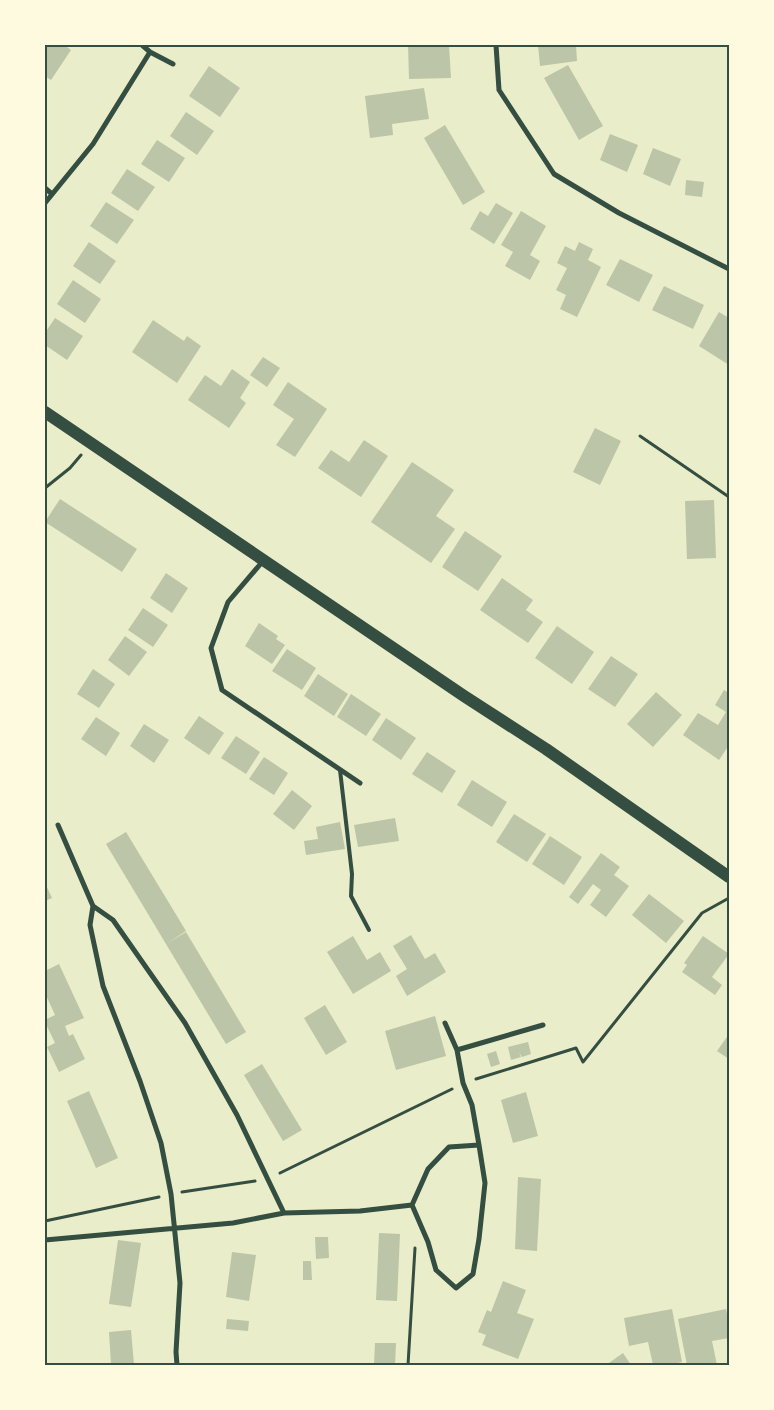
<svg xmlns="http://www.w3.org/2000/svg" width="774" height="1410" viewBox="0 0 774 1410" font-family="'Exo 2',sans-serif">
<style>
.building{fill:#bcc5a7}
.lines{fill:none;stroke-linecap:round;stroke-linejoin:round}
.path{stroke:#344e41;stroke-width:3}
.service{stroke:#344e41;stroke-width:4}
.minor{stroke:#344e41;stroke-width:5}
.primary{stroke:#344e41;stroke-width:12}
.neatline{fill:none;stroke:#344e41;stroke-width:2}
</style>
<rect width="100%" height="100%" fill="#e9edc9"/>
<path class="building" d="M45 45H64L71 50 51 80 45 76Z
M408 45H449L451 78 409 79Z
M538 45H576L577 61 540 66Z
M568 65 603 126 579 140 544 78Z
M209 66 240 88 220 117 189 96Z
M424 88 429 119 392 124 393 135 370 138 365 96Z
M186 112 214 131 197 155 170 136Z
M445 125 485 192 463 205 424 138Z
M610 134 638 145 627 172 600 160Z
M157 140 185 158 169 182 141 164Z
M653 148 681 159 670 186 643 174Z
M127 169 155 187 138 211 111 193Z
M686 180 704 182 702 197 685 195Z
M106 202 134 220 117 244 90 226Z
M496 203 513 213 494 244 470 229 480 211 488 216Z
M521 211 546 226 530 255 540 261 530 280 505 266 513 252 501 245Z
M89 242 116 261 100 284 73 266Z
M579 242 593 249 588 260 601 267 577 317 560 309 566 295 556 290 567 268 557 263 565 246 575 251Z
M620 259 653 275 639 302 606 285Z
M73 280 101 299 85 323 57 304Z
M664 286 704 305 693 329 652 310Z
M719 312 729 318V365L699 346Z
M55 318 83 336 67 360 45 345V333Z
M153 320 184 341 187 336 201 346 177 383 132 352Z
M263 357 280 368 267 387 250 375Z
M232 369 250 382 240 398 246 403 229 428 188 400 205 375 221 386Z
M288 382 327 409 295 457 276 445 294 419 273 405Z
M595 428 621 441 600 485 573 472Z
M364 440 388 456 361 497 318 468 331 450 349 462Z
M412 462 454 490 436 516 455 529 431 563 371 522Z
M60 499 137 549 122 572 45 522Z
M714 500 716 558 687 559 685 501Z
M465 531 502 556 478 591 442 567Z
M166 573 188 588 172 613 150 598Z
M502 578 533 600 526 610 543 622 528 643 480 610Z
M143 608 168 625 153 647 128 630Z
M259 623 278 636 276 639 285 645 272 664 245 646Z
M557 626 594 652 572 684 535 658Z
M125 636 147 652 129 676 108 660Z
M287 649 316 668 302 690 272 671Z
M611 656 638 674 615 707 588 689Z
M93 669 115 684 99 708 77 694Z
M318 674 348 694 334 716 304 696Z
M724 690 729 693V745L719 760 683 735 698 713 718 725 726 712 715 705Z
M656 692 682 715 653 747 627 724Z
M351 694 381 714 366 736 337 717Z
M199 716 224 733 209 755 184 738Z
M96 717 120 733 106 756 81 739Z
M386 718 416 738 401 760 372 740Z
M144 724 169 740 154 763 130 746Z
M236 736 260 752 246 774 221 758Z
M427 752 456 771 442 793 412 774Z
M264 757 288 773 274 795 249 779Z
M472 780 507 802 492 827 457 805Z
M292 790 312 806 294 830 273 814Z
M514 814 546 834 527 862 496 842Z
M395 818 399 841 358 847 354 825Z
M340 822 345 849 306 855 304 841 318 839 316 827Z
M126 832 186 931 166 944 106 844Z
M550 836 582 857 564 885 532 864Z
M601 853 620 867 614 875 629 886 606 917 590 905 601 890 593 884 578 904 569 897Z
M45 883 52 898 45 901Z
M649 894 684 921 666 943 632 915Z
M186 932 246 1032 226 1044 166 944Z
M411 935 425 959 435 953 446 972 407 996 396 976 407 969 393 946Z
M353 936 367 960 380 952 391 971 353 994 327 952Z
M703 936 729 954 712 977 722 985 715 995 682 972 687 965 684 963Z
M59 964 84 1018 65 1026 69 1036 73 1034 85 1059 59 1072 47 1047 55 1043 45 1022V1020L55 1015 45 993V971Z
M325 1005 347 1042 326 1055 304 1018Z
M435 1016 446 1056 396 1070 385 1031Z
M729 1034V1059L717 1051Z
M528 1042 531 1054 522 1057 519 1052 521 1057 511 1060 508 1047Z
M496 1051 500 1064 491 1067 487 1054Z
M262 1064 302 1130 283 1141 244 1075Z
M89 1091 118 1158 96 1168 67 1101Z
M526 1092 538 1136 513 1143 501 1100Z
M518 1177 541 1179 537 1251 515 1249Z
M379 1233 400 1234 397 1301 376 1300Z
M315 1237H328L329 1258 316 1259Z
M118 1240 141 1243 131 1307 109 1304Z
M232 1252 256 1255 249 1301 226 1297Z
M303 1261H311L312 1280H303Z
M503 1281 526 1290 517 1313 534 1319 518 1359 482 1345 486 1335 478 1332 487 1310 491 1312Z
M672 1309 682 1362 669 1365H653L648 1342 629 1346 624 1318Z
M726 1309 729 1323V1338L712 1341 717 1365H687L678 1319Z
M227 1319 249 1321 248 1331 226 1329Z
M131 1330 134 1365H111L109 1332Z
M375 1343H396L395 1365H374Z
M623 1353 631 1365H606Z"/>
<g class="lines">
<path class="path" d="M640 436 729 497
M45 488 70 468 81 455
M476 1079 576 1048 583 1062 702 913 729 898
M280 1173 452 1089
M182 1192 255 1181
M45 1221 159 1197
M408 1365 415 1248"/>
<path class="service" d="M340 770 352 874 351 896 369 930"/>
<path class="minor" d="M142 45 150 52 173 64
M496 45 499 90 554 174 619 213 729 269
M45 188 52 194
M45 203 93 144 150 52
M263 561 228 602 211 648 222 690 360 783
M58 825 93 906 90 925 103 986 140 1081 161 1143 171 1194 180 1283 176 1352 177 1365
M93 906 113 920 185 1023 237 1115 284 1213
M445 1023 457 1050 543 1025
M457 1050 463 1083 472 1105 479 1145
M479 1145 485 1183 479 1239 473 1274 456 1288 436 1270 428 1242 412 1205 428 1169 449 1147Z
M45 1240 233 1223 284 1213 360 1211 412 1205"/>
<path class="primary" d="M45 412 464 696 546 749 729 877"/>
</g>
<rect width="774" height="1410" fill="none" stroke="#fefae0" stroke-width="92"/>
<rect x="46" y="46" width="682" height="1318" class="neatline"/>
</svg>
